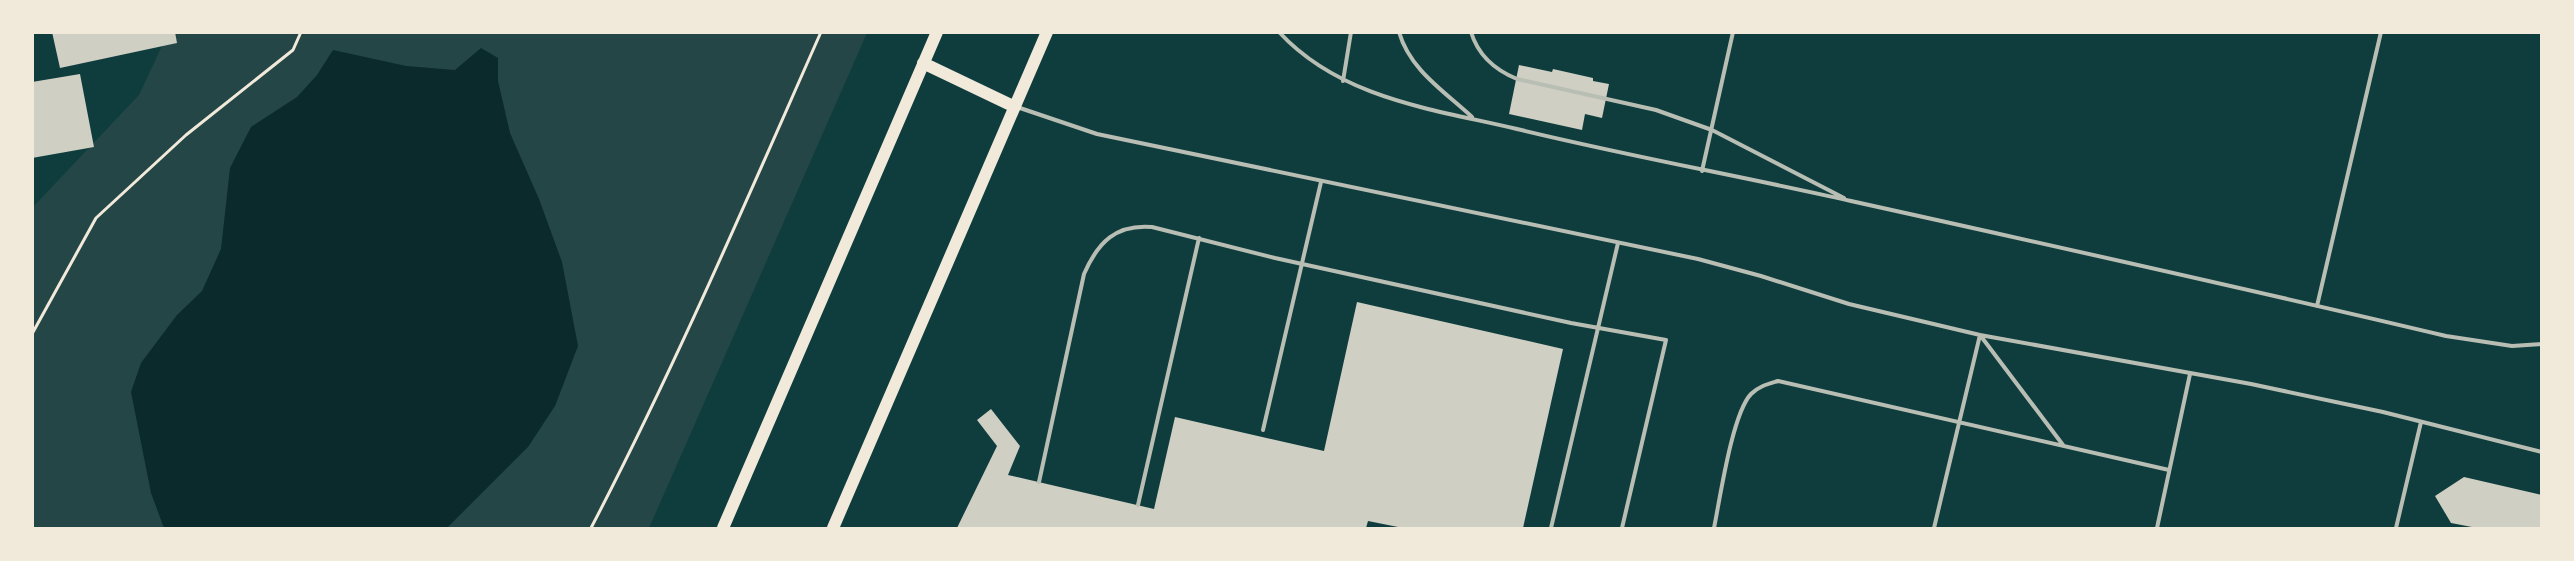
<svg xmlns="http://www.w3.org/2000/svg" width="2574" height="561" viewBox="0 0 2574 561" font-family="Manrope,sans-serif">
<style>
.green{fill:#244646}
.water{fill:#0a2a2b}
.building{fill:#cfcfc3}
.lines{fill:none;stroke-linecap:round;stroke-linejoin:round}
.path{stroke:#f1e9da;stroke-width:3}
.service{stroke:#b8beb3;stroke-width:4}
.primary{stroke:#f1e9da;stroke-width:12}
</style>
<rect width="100%" height="100%" fill="#0f3d3e"/>
<path class="green" d="M168 33H867L649 528H33L32 208 139 95Z"/>
<path class="water" d="M481 48 498 58V81L510 133 539 199 562 262 578 346 555 406 528 447 447 528H164L151 493 131 392 141 363 177 315 202 291 221 249 230 168 251 127 297 97 317 75 333 50 406 66 455 70Z"/>
<path class="building" d="M52 32H175L177 43 60 68Z
M1519 65 1552 72 1553 69 1593 78V81L1609 84 1602 118 1585 114 1582 130 1509 114Z
M80 74 94 147 32 158V82Z
M1357 302 1563 349 1523 528H1403L1368 521 1366 528H957L997 446 977 420 991 409 1020 446 1008 475 1154 509 1175 417 1324 451Z
M2464 477 2542 495V528H2477L2451 523 2435 496Z"/>
<g class="lines">
<path class="path" d="M32 334 96 218 186 135 293 50 301 32
M591 528C675 367 747 199 821 32"/>
<path class="service" d="M1279 32C1341 99 1433 109 1517 129 1628 156 1740 176 1851 201 2050 245 2248 289 2446 336L2512 346 2542 344
M1399 32C1410 70 1444 91 1472 117
M1471 32C1478 55 1495 70 1517 79L1656 110 1712 130 1844 198
M1343 81 1351 32
M1017 107 1097 134 1698 259 1761 276 1849 304 1980 335 2251 384 2383 412 2542 452
M1702 171 1733 32
M2317 306 2381 32
M1980 335 2063 445
M1263 430 1321 182
M1039 482 1084 274C1098 242 1116 224 1152 227L1275 258 1571 323 1666 340 1622 528
M1138 505 1199 238
M1551 528 1618 243
M1714 528C1720 499 1732 414 1751 394 1759 386 1768 384 1778 381L2169 470
M1934 528 1980 335
M2157 528 2190 374
M2396 528 2421 422"/>
<path class="primary" d="M923 63 1015 107
M723 528 937 32
M833 528 1047 32"/>
</g>
<rect width="2574" height="561" fill="none" stroke="#f1e9da" stroke-width="68"/>
</svg>
